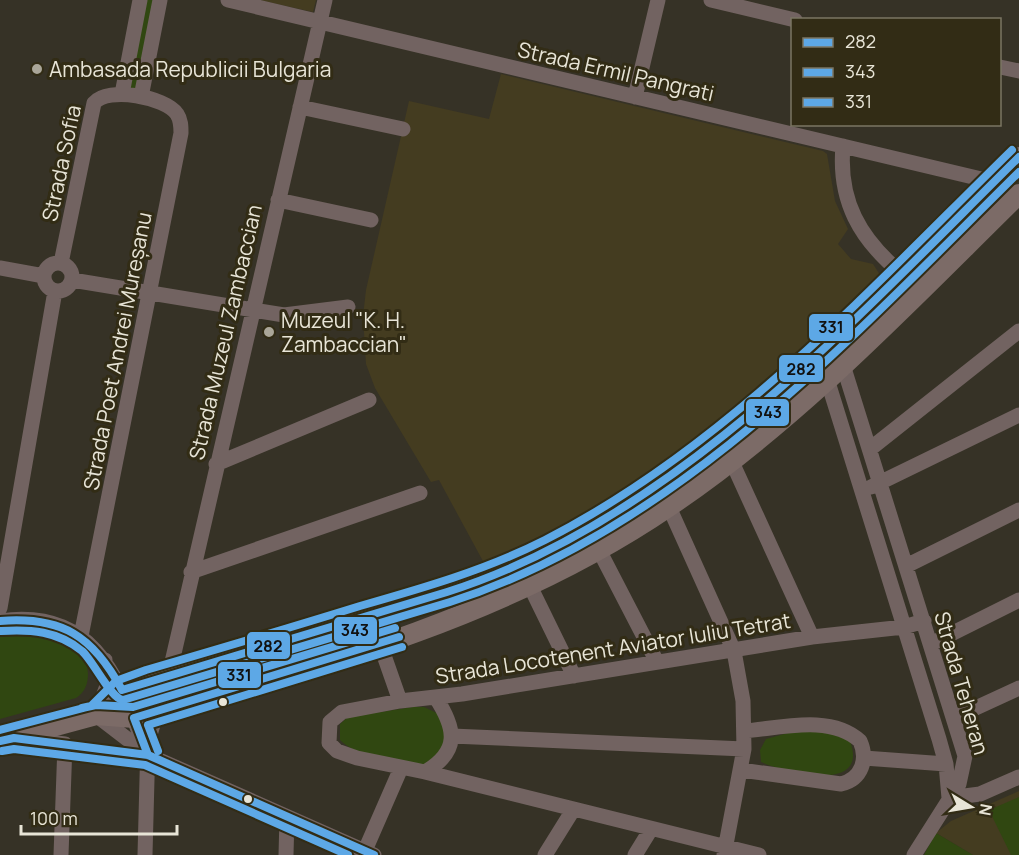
<svg xmlns="http://www.w3.org/2000/svg" width="1019" height="855" viewBox="0 0 1019 855" font-family="Manrope,sans-serif">
<style>
.built{fill:#443c20}
.green{fill:#304711}
.lines{fill:none;stroke-linecap:round;stroke-linejoin:round}
.minor{stroke:#726361;stroke-width:15}
.major{stroke:#7c6b67;stroke-width:20}
.bus-1-casing{stroke:#322c15;stroke-width:12}
.bus-2-casing{stroke:#322c15;stroke-width:12}
.bus-3-casing{stroke:#322c15;stroke-width:12}
.bus-1{stroke:#5da8e6;stroke-width:8}
.bus-2{stroke:#5da8e6;stroke-width:8}
.bus-3{stroke:#5da8e6;stroke-width:8}
.poi-dot{fill:#aaa699;stroke:#322c15;stroke-width:2}
.bus-dot{fill:#e8e5d7;stroke:#322c15;stroke-width:2}
.labels{text-anchor:middle;dominant-baseline:central;stroke-width:6;stroke-linejoin:round;paint-order:stroke}
.poi-label{font-size:21px;fill:#e8e5d7;stroke:#322c15;text-anchor:start}
.street-label{font-size:21px;fill:#e8e5d7;stroke:#322c15}
.line-badge{stroke:#322c15;stroke-width:2}
.pale-badge-label{font-size:16px;text-anchor:middle;font-weight:bold;fill:#111}
</style>
<rect width="100%" height="100%" fill="#363226"/>
<path class="built" d="M259 0H316L313 12Z
M501 74 823 151 827 154 835 201 848 229 838 244 851 259 873 264 880 275 780 373 701 437 596 509 484 563 439 480 431 482 375 388 366 364 363 316 366 290 409 101 489 119Z
M1019 791V855H973L936 833 951 821Z"/>
<path class="green" d="M146 0H154L137 89 130 90Z
M17 634C43 634 88 639 88 674 88 684 85 692 76 698L0 719V637Z
M413 707H424L441 715 448 744 428 766C404 765 358 758 340 740V724L348 717Z
M799 730H825L850 741C870 794 786 773 761 762L760 750 766 739Z
M1019 797V855H1011L989 810Z
M936 833 973 855H924Z"/>
<g class="lines">
<path class="minor" d="M228 0 994 182 1018 196
M711 0 795 20
M1000 67 1019 71
M122 94 140 0
M141 97 160 0
M635 97 658 0
M300 107 403 129
M843 146C838 201 860 239 901 273
M278 200 371 220
M44 277a14 14 0 1 1 28 0a14 14 0 1 1-28 0Z
M61 263 94 103C108 86 165 97 177 114 181 120 181 126 181 133L81 636
M0 268 44 276
M72 280 284 315 348 307
M829 345 843 365 965 756 959 784 914 855
M815 357 827 379 939 739 946 764 949 798
M870 449 1019 331
M732 462 812 637
M216 464 369 400
M871 487 1019 415
M669 507 734 651 743 701 744 749 724 855
M599 550 657 662
M906 566 1019 510
M191 572 420 493
M530 586 574 676
M0 608 55 291
M0 621C97 607 119 682 148 755
M380 644 400 701
M931 644 1019 600
M105 660 107 686 96 715 148 755 374 855
M169 675 325 0
M954 718 1019 688
M452 736 744 749
M17 738 65 744 61 855
M864 758 946 764
M741 770 841 784C862 779 868 759 860 741 831 714 780 728 745 731
M425 772C460 751 456 729 436 698
M949 798 980 794 1019 777
M145 855 148 741 157 712
M286 855 287 817
M363 855 401 768
M545 855 573 810
M635 855 651 829
M759 855 425 772 357 758 337 751 329 743 330 722 342 712 400 701 462 694 812 637 904 627 924 621"/>
<path class="major" d="M96 715 122 690 468 585C692 502 852 320 1019 157
M0 741 96 715 134 718C319 667 509 616 670 506 799 419 908 303 1019 194"/>
<defs>
<path id="bus-1" d="M0 621C62 616 93 636 122 690L447 592C674 520 854 320 1019 157
M0 741 14 738 148 755 374 855
M148 755 134 718 399 637"/>
<path id="bus-2" d="M1 631C30 629 58 631 82 651 94 662 111 699 123 700L450 602C678 529 854 335 1019 172
M2 751 14 749 145 765 348 855
M158 751 148 725 402 647"/>
<path id="bus-3" d="M82 708 96 705 133 707 395 628
M0 730 91 706 116 681 146 670C218 649 289 628 360 606 423 588 486 570 545 540 727 447 868 291 1012 150"/>
</defs>
<use href="#bus-1" class="bus-1-casing"/>
<use href="#bus-2" class="bus-2-casing"/>
<use href="#bus-3" class="bus-3-casing"/>
<use href="#bus-1" class="bus-1"/>
<use href="#bus-2" class="bus-2"/>
<use href="#bus-3" class="bus-3"/>
</g>
<g class="poi-dot">
<circle cx="37" cy="69" r="6"/>
<circle cx="269" cy="332" r="6"/>
</g>
<g class="bus-dot">
<circle cx="223" cy="702" r="5"/>
<circle cx="248" cy="799" r="5"/>
</g>
<g class="labels">
<g class="poi-label">
<text x="49" y="69">Ambasada Republicii Bulgaria</text>
<text x="281" y="320">Muzeul "K. H.<tspan x="281" dy="24">Zambaccian"</tspan></text>
</g>
<g class="street-label">
<text transform="translate(616 71) rotate(13)">Strada Ermil Pangrati</text>
<text transform="translate(61 163) rotate(-78)">Strada Sofia</text>
<text transform="translate(225 332) rotate(-77)">Strada Muzeul Zambaccian</text>
<text transform="translate(117 351) rotate(-79)">Strada Poet Andrei Mureșanu</text>
<text transform="translate(613 648) rotate(-9)">Strada Locotenent Aviator Iuliu Tetrat</text>
<text transform="translate(962 683) rotate(74)">Strada Teheran</text>
</g>
</g>
<g class="line-badge">
<rect x="808" y="313" width="46" height="29" rx="6" fill="#5da8e6"/>
<rect x="778" y="354" width="46" height="29" rx="6" fill="#5da8e6"/>
<rect x="745" y="398" width="45" height="29" rx="6" fill="#5da8e6"/>
<rect x="333" y="616" width="45" height="29" rx="6" fill="#5da8e6"/>
<rect x="246" y="631" width="45" height="29" rx="6" fill="#5da8e6"/>
<rect x="217" y="661" width="45" height="28" rx="6" fill="#5da8e6"/>
</g>
<g class="pale-badge-label">
<text x="831" y="333">331</text>
<text x="801" y="375">282</text>
<text x="768" y="418">343</text>
<text x="355" y="636">343</text>
<text x="268" y="652">282</text>
<text x="239" y="681">331</text>
</g>
<rect x="791" y="18" width="210" height="108" fill="#322c15" stroke="#7b7663" stroke-width="1.5"/>
<rect x="803" y="38" width="30" height="9" fill="#5da8e6" stroke="#7b7663" stroke-width="1.5"/>
<text x="845" y="48" font-size="18" fill="#e8e5d7">282</text>
<rect x="803" y="68" width="30" height="9" fill="#5da8e6" stroke="#7b7663" stroke-width="1.5"/>
<text x="845" y="78" font-size="18" fill="#e8e5d7">343</text>
<rect x="803" y="98" width="30" height="9" fill="#5da8e6" stroke="#7b7663" stroke-width="1.5"/>
<text x="845" y="108" font-size="18" fill="#e8e5d7">331</text>
<g transform="translate(971 807) rotate(101)" stroke="#322c15" stroke-width="4.5" paint-order="stroke">
<path d="M0-4.5L10 22L0 15L-10 22Z" fill="#e8e5d7"/>
<text y="-9" font-size="16" font-weight="bold" text-anchor="middle" fill="#e8e5d7">N</text>
</g>
<path d="M21 825v9h156v-9" fill="none" stroke="#e8e5d7" stroke-width="3"/>
<text x="30" y="825" font-size="18" fill="#e8e5d7" stroke="#322c15" stroke-width="4.5" paint-order="stroke">100 m</text>
</svg>
